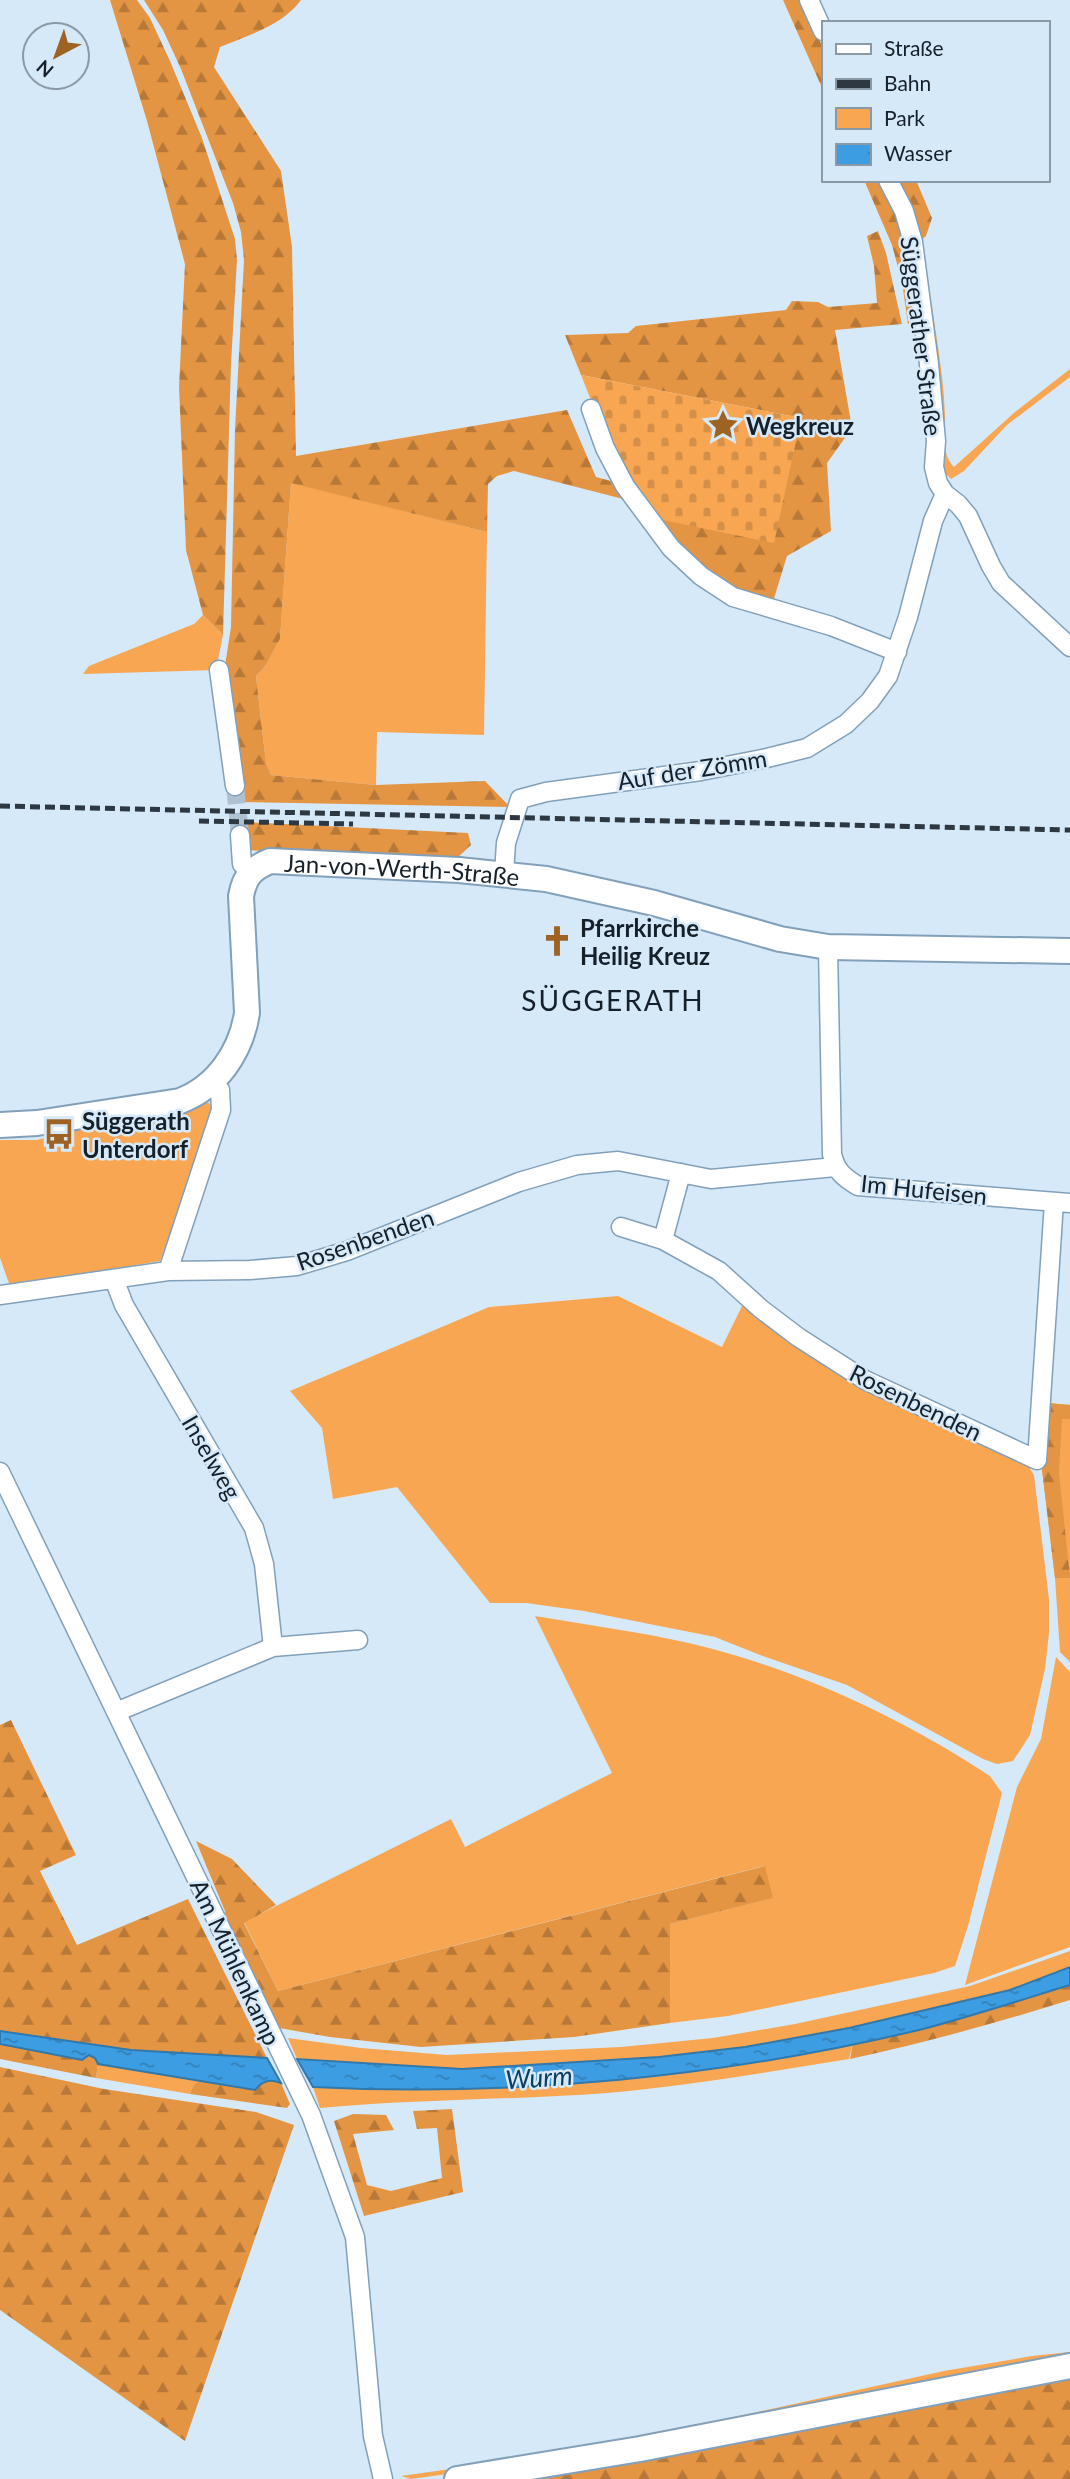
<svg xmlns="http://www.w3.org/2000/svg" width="1070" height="2479" viewBox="0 0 1070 2479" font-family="Lato,sans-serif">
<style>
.green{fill:#f8a652}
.forest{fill:url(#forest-firs)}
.cemetery{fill:url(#cemetery-stones)}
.water{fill:url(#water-ripples);stroke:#3178ab;stroke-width:2}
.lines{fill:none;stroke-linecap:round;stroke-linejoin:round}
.minor-tunnel{stroke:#afc1d0;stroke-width:18;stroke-dasharray:18 9;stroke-linecap:butt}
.minor-casing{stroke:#82a0b9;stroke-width:21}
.secondary-casing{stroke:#82a0b9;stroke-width:28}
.minor{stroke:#fff;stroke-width:18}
.secondary{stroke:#fff;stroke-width:24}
.rail{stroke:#2d3843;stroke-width:5;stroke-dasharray:10 5;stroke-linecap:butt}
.labels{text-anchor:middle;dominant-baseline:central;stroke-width:5;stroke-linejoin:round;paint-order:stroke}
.street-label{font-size:24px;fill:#15202a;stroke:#d6e9f9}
.poi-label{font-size:24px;font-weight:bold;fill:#15202a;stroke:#d6e9f9;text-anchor:start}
.water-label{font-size:26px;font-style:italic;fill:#0a3f61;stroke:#d6e9f9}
.quarter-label{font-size:28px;letter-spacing:2px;fill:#15202a;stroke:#d6e9f9}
</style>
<defs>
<pattern id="forest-firs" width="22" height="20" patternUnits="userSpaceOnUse" patternTransform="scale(1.75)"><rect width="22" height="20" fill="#e49543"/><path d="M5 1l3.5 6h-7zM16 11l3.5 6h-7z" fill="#b87938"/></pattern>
<pattern id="cemetery-stones" width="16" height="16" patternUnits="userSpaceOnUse" patternTransform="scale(1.75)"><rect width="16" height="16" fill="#f8a652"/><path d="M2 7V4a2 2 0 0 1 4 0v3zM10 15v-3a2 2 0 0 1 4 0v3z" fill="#d48f48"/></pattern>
<pattern id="water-ripples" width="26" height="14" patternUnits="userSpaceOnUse" patternTransform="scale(1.75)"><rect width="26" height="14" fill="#3d9de2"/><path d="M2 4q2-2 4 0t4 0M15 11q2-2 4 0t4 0" fill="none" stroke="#3280b7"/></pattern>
</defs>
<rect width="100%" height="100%" fill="#d6e9f9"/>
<path class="green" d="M920 241 925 257C931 310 943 363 945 415 945 432 941 455 954 467L1015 412 1070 369V377L1007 425 964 471 951 479 943 471Z
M291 482 487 532 484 735 377 732 376 785 271 775 266 763 256 676C269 665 271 653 280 639Z
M203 615 223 635 216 670 83 674 89 666 194 624Z
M202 1102 209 1103 213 1109V1117L160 1261 10 1286 0 1258V1140H37L101 1123 165 1117Z
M618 1296 722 1347 744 1302 1025 1461 1034 1475 1049 1599V1633L1045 1669 1030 1735 1013 1761 997 1764 983 1759 847 1685 760 1655 715 1637 584 1611 526 1603H490L397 1487 333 1499 322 1428 290 1391 489 1307Z
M1048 1403 1070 1405V1662L1060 1652 1055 1578 1041 1461Z
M535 1616C588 1625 641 1632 693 1644 798 1669 900 1717 990 1776L1002 1793 968 1926 955 1966 934 1973 728 2016 670 2023V1924L772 1898 764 1866 278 1991 244 1922 451 1819 465 1847 612 1773Z
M1056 1657 1070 1672V1947L965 1985 1017 1787 1041 1739Z
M1070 1951V1967L1010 1990 849 2028 745 2047 659 2057 462 2069 297 2059 288 2038 361 2048 447 2055 621 2047 713 2038 795 2024 970 1986Z
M853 2043 849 2059C769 2072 688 2086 607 2093 512 2100 416 2099 320 2108L313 2087C494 2096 676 2080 853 2043Z
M98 2064 199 2080 193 2086 190 2094 96 2078Z
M1070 2352V2358L511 2465 411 2479 401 2476 500 2462 739 2416 944 2371 1032 2356Z"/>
<path class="forest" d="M110 0H137L150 18 170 61 202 138 235 239 237 260 231 364 223 635 203 615 186 550 179 387 185 264 147 121Z
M144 0H301C282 26 248 35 220 47L214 67 281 171 292 247 296 456 567 410 596 477 622 484 631 501 514 471 497 476 488 484 487 532 291 483 280 639C271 653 269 665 256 676L266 763 271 775 376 785 485 781 510 807 241 802 224 672 231 627 235 429 244 260 241 232 233 203 181 69 163 30Z
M783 0H802L823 48V90Z
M864 180H881L897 215 904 240 918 323 908 324 902 282 892 245Z
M895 180H916L932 218 926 236 920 241Z
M878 231 886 253 902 324 835 330 852 428 827 463 831 531 787 556 772 605 745 596 707 575 653 518 801 418 581 375 565 335 628 333 636 326 786 310 792 301 818 302 828 307 877 303 874 266 867 236Z
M245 822 468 833 471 845 456 859 245 850Z
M1048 1403 1070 1405V1419H1062L1059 1473 1070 1578H1055L1041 1461Z
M11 1720 76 1855 40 1871 77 1945 188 1899 267 2058 131 2050 0 2031V1725Z
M196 1841 232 1859 276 1905 244 1923 278 1991 765 1866 773 1898 670 1924V2023L574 2037 421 2047 330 2037 279 2028 226 1921 225 1911Z
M1070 1985V2000C997 2023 924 2043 850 2059L853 2043 923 2028Z
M0 2044 82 2060 88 2055 95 2058 98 2064 96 2078 0 2059Z
M0 2067 104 2089 256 2112 294 2125 185 2441 0 2310Z
M199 2080 255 2090C263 2081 269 2079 281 2083L290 2104 287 2108 190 2094 193 2086Z
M452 2109 463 2192 364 2216 334 2121 353 2114 386 2115 394 2130 353 2134 367 2185 391 2191 442 2178 437 2128 417 2129 413 2111Z
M1070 2377V2479H537Z"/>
<path class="cemetery" d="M581 375 801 418 774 543 653 518 610 448Z"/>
<path class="water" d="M1070 1967V1985C1021 2000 972 2016 923 2029 724 2077 516 2097 313 2087L297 2059 462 2069 659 2057 745 2047 849 2028 1010 1990Z
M0 2031 131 2050 267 2058 281 2083C270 2079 263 2080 255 2090L98 2064 95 2058 89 2055 82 2060 0 2044Z"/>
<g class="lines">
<path class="minor-tunnel" d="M235 786 240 835"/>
<defs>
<path id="minor" d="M809 0 823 31
M888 180 904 211 913 242 929 364 936 441 934 467 938 483 945 494 958 504 968 516 991 566 1001 583 1070 647
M591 409 605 448 625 486 671 548 701 576 733 597 831 626 897 652
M219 670 235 786
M240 835 242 864 250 872
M504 874 506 843 520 799 546 792 701 771 767 758 807 748 846 724 870 701 888 676 908 617 933 521 945 494
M828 947 832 1154C836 1171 843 1177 858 1186L1070 1203
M621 1227 663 1240 719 1271 761 1309 798 1337 865 1380 1037 1460 1054 1202
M663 1240 681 1173
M168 1271 221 1110 220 1090 213 1082
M114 1279 124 1305 254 1528 264 1564 273 1647
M0 1295 168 1271 250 1270 297 1266 347 1251 519 1182 577 1165 618 1161 711 1179 835 1167
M0 1472 311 2115 355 2237 373 2436 383 2479
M116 1712 273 1647 358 1640"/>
<g id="secondary">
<path id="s1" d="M0 1125 37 1123 180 1101C217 1087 241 1052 247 1013L241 896C245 876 251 869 270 861L459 870 546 879 654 903 780 939 828 947 1070 951"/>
<path d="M457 2479 640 2449 1070 2366"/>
</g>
</defs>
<use href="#minor" class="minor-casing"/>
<use href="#secondary" class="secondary-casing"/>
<use href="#minor" class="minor"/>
<use href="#secondary" class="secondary"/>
<path class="rail" d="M0 806 1070 830
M199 821 353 824"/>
</g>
<defs>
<symbol id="sight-bare" viewBox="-9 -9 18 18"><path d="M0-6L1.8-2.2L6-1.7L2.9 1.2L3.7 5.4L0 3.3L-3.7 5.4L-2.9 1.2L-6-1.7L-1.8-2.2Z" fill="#9e6323" stroke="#d6e9f9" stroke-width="2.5" paint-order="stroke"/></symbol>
<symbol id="church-bare" viewBox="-9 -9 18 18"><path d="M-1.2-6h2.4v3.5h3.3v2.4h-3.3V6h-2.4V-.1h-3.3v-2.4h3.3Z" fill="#9e6323" stroke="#d6e9f9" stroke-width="2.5" paint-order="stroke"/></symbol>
<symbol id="bus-bare" viewBox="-9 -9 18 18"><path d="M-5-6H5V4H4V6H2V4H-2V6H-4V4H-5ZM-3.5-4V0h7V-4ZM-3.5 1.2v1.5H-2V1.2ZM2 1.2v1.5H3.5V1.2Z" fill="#9e6323" stroke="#d6e9f9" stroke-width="2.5" paint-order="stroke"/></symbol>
</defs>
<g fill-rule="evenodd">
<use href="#sight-bare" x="701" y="403" width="44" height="44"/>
<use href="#church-bare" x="535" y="919" width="44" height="44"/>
<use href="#bus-bare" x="37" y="1112" width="44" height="44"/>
</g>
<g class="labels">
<g class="street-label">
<text transform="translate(922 336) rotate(83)">Süggerather Straße</text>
<text transform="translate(692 769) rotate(-9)">Auf der Zömm</text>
<text stroke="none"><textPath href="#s1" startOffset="595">Jan-von-Werth-Straße</textPath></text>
<text transform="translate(924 1189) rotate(6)">Im Hufeisen</text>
<text transform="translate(365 1239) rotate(-19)">Rosenbenden</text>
<text transform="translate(916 1402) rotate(26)">Rosenbenden</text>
<text transform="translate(212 1457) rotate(60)">Inselweg</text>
<text transform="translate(236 1962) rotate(65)">Am Mühlenkamp</text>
</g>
<g class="poi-label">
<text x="746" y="425">Wegkreuz</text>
<text x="580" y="927">Pfarrkirche<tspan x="580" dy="28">Heilig Kreuz</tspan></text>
<text x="82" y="1120">Süggerath<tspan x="82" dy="28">Unterdorf</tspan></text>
</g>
<g class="water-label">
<text transform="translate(539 2077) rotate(-4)">Wurm</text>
</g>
<g class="quarter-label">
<text x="613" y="1000">SÜGGERATH</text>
</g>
</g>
<rect x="822" y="21" width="228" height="161" fill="#d6e9f9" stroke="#8999a6" stroke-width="2"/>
<rect x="836" y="44" width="35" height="10" fill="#ffffff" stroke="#8999a6" stroke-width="2"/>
<text x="884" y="56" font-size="21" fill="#15202a">Straße</text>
<rect x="836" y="79" width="35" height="10" fill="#2d3843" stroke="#8999a6" stroke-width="2"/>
<text x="884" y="91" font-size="21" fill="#15202a">Bahn</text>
<rect x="836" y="108" width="35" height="21" fill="#f8a652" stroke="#8999a6" stroke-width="2"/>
<text x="884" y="126" font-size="21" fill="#15202a">Park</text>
<rect x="836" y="144" width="35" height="21" fill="url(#water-ripples)" stroke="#8999a6" stroke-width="2"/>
<text x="884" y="161" font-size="21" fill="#15202a">Wasser</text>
<g transform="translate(56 56) rotate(221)"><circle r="33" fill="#d6e9f9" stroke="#8999a6" stroke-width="2"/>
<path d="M0-5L12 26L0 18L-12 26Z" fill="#9e6323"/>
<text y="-10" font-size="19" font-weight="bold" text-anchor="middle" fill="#15202a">N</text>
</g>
</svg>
